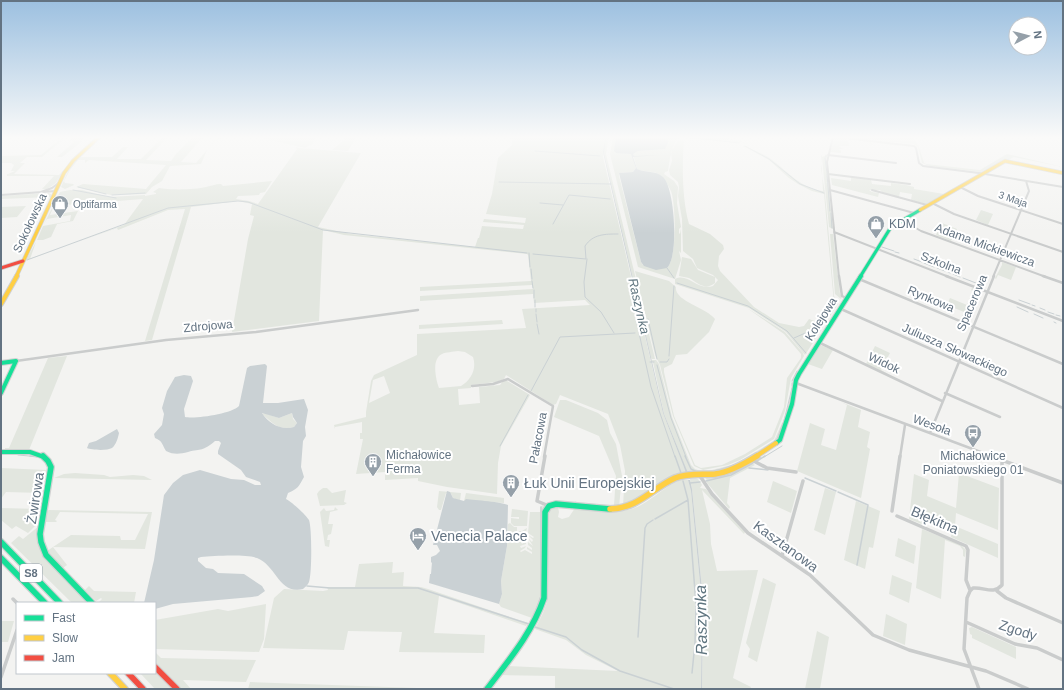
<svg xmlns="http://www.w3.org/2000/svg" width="1064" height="690" viewBox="0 0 1064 690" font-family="Helvetica,sans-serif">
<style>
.green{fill:#e2e6df;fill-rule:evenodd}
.water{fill:#cad1d4;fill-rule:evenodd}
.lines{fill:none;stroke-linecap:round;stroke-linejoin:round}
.stream-far1{stroke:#cad1d4;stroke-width:1}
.stream{stroke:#cad1d4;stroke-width:1.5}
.fast-far2-casing{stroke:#d0d1d1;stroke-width:4.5}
.fast-far1-casing{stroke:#d0d1d1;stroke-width:6}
.fast-casing{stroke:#d0d1d1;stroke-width:8}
.slow-far2-casing{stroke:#d0d1d1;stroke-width:4.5}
.slow-far1-casing{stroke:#d0d1d1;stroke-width:6}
.slow-casing{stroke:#d0d1d1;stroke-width:8}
.jam-far1-casing{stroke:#d0d1d1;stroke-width:4.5}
.jam-casing{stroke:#d0d1d1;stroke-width:8}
.street-far2{stroke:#cacccc;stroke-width:2}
.street-far1{stroke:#cacccc;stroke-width:2.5}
.street{stroke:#cacccc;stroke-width:3.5}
.fast-far2{stroke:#16e098;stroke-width:3}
.fast-far1{stroke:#16e098;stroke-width:4}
.fast{stroke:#16e098;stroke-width:5.5}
.slow-far2{stroke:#ffcf43;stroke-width:3}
.slow-far1{stroke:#ffcf43;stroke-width:4}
.slow{stroke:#ffcf43;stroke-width:5.5}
.jam-far1{stroke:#f24e42;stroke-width:3}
.jam{stroke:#f24e42;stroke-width:5.5}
.labels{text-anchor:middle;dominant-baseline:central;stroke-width:4;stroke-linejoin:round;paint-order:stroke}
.far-street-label{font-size:10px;fill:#637382;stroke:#fff}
.far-poi-label{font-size:10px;fill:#637382;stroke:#fff;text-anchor:start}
.shield{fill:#fff;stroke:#929da8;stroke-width:1}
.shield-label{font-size:11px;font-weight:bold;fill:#637382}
.street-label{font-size:12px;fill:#637382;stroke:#fff}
.poi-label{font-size:12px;fill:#637382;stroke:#fff;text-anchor:start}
.water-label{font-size:13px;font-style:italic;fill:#5f757f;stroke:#fff}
.near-poi-label{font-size:14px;fill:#637382;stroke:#fff;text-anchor:start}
.near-street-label{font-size:14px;fill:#637382;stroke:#fff}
.near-water-label{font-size:16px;font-style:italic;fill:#5f757f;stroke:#fff}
</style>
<rect width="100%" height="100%" fill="#f3f3f1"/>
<path class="green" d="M63 137H66L42 157H27L20 163H25L14 174 59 175 63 171 56 183 47 189H18H42L54 176H7V174H12H8L15 171H11L14 165 11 163H1V156L41 155Z
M74 137H85L79 143H80L62 157H57L74 142 70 140Z
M163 137H168L146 160 171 161 176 154 193 137H199V138H202L181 162 196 163 218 137H223L222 139 216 140 207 150 201 164 170 166 162 181 152 187 146 194 111 195 76 187 83 184 146 189 166 165 89 160 85 163V160H78L70 170 64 181 65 183 73 184 74 185 65 189 61 187 69 169 79 157H112L123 147H128L117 159H141Z
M258 137H316L312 144 305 148Z
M343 137H356L348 151 332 150 344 140Z
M512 137H606L603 157 663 413 684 467 687 472 664 414 653 362H654H652V360H656L659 364 672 417 691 465 695 469 704 472 705 474 673 478 640 500 623 506 625 471 620 445 608 414 560 395 556 404 553 405 506 375 504 379 496 382 471 385V388L458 389 459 405 480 403 479 387 500 385 503 381H507L530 395 501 446 498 463 497 494 447 487 418 481V478L385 480V472L356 474 363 439H360V433H362V422L335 427V429L334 425 366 417V412L371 381 374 375 417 355V334L526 328 522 309 590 305 585 300 534 303 533 294 420 301V296L533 289 532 285 420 291V287L531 281 528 255 527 254 344 235 323 230 319 321 232 332 248 239 254 216 250 215 252 204 238 201 191 207 152 340 145 341 185 209 168 210 118 230 117 228 26 260 36 242 30 259 124 225 143 199 52 206 60 192 70 190H82L109 197 145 195V196L156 194V193L153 192 159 188C168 190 195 190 206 187 211 186 215 184 221 184L223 186 272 181 265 192 260 193 259 195 238 196 236 199 249 201 258 204 297 149 295 147 262 139 299 148 361 153 318 227 351 234 475 247 478 238H479L482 226 523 229 524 225 483 222 484 219 525 223 526 218 486 214 492 194 498 158 512 145ZM458 351 465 352 473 357C477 369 471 380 461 386L439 388C436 380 431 359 442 354 446 352 453 352 458 351ZM384 376 390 393 369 403 373 380Z
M606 137H609L606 154 655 359H652L651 358 604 153Z
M613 137H616L615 152 632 154 636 168 633 172 619 173V176L641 262 643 265 667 268C677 259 676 204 671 191 669 187 666 181 663 178 656 169 645 173 637 169L633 154 638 151 663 149 669 142 664 139 641 137 677 138C671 150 670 158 668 171L665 172 664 174 674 181 678 187 677 203 681 227 679 229V233L680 234 681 229V253L679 251 681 260 675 279 638 267 610 154Z
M678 137H728L730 141 735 142 731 140V137L732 140 744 142 747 144 737 141 740 143Z
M835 137 896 144 899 146 871 142 873 145H872L869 142 847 139 849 146H839L843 149H839L841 151V153L830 152Z
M845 137H912L919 147 924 163 926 164 980 170 1007 154 1063 167 1014 157 1008 160H1004L981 172 930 166 922 163 918 147 914 144Z
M678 140H684C682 165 682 199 689 224L710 234 723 245 724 249 719 256 718 266 720 271 754 307 779 323 799 327 804 326 809 319 820 323 824 322 834 303 824 194 812 191 798 184 789 178 769 160 743 146H746C755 151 764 154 771 159 788 172 802 189 823 191L821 155 822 156 821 169 825 193 834 296 838 304 822 328 812 324 811 328 821 330 805 355 786 332 749 308 675 284V279C688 272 697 291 713 286L718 280 713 275 697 268 693 259 683 251 682 219 678 196 679 187 678 182 670 175 669 170 672 161 671 152Z
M827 155 826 162 828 182H826L828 183 833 229 829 227C827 204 824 181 822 157Z
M851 177 871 180 872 184 891 186V183L906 185 914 187V189L944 194 948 192 926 204 911 200 912 194 900 192 899 197 882 192 880 190H869L872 192 879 193 878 197 832 185 831 178 851 181Z
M48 193 51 194V197L1 199V196Z
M26 206 17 217 1 218V207Z
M52 208H53L50 215 78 211 73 221 57 224 51 237 43 240H37L43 226 70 221 71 215 47 219 44 224Z
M981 210 993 214 988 225 976 220Z
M942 223 957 229 951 241 936 235Z
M830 234H833L840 294 842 297 841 299 835 294Z
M682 257 691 259 698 270 715 277V283C705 291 698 283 689 278 686 277 682 277 679 276Z
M1002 262 1016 267 1011 280 998 275 996 279 995 278 1002 265Z
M635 271 669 281 676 287 747 308 785 332 803 353 804 356 791 378 785 411 774 439 740 460 728 465 703 470 694 466 673 416 660 365 655 355ZM676 287 747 308 784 334 801 354V358L787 378 784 407 772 437 745 454 722 465 701 468 695 465 674 416 664 372V368L672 364 676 355 687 354 709 332 715 319C707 308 674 301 676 287Z
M972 288 981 291 977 296V300L972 305V313L967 315V320L965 322 960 320 964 312 947 305 950 298 967 305 973 291 971 290Z
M502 320 503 324 419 329V325Z
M820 345 833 350 822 369 808 364Z
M875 346 890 353 881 370 890 375 866 364Z
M67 356 29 450H5V448H9L48 358Z
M560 400H566L598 413 607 420 610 433 616 444 622 476 619 507 577 504 575 503V501L577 503 614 505 616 476 599 436 554 417Z
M841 402 861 410 858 427 870 432 867 447 870 449 861 498 797 471 810 423 825 429 821 445 836 450 847 405Z
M264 413 279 418 292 413 293 419 297 423 294 427C278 431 273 423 262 414Z
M782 423H785L777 440 745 462 728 470 708 474V471L735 464 774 441Z
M752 463 755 465 730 478 727 503 730 507 729 509 707 483 706 478 731 473Z
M1 468 46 470 42 493 6 492 1 499Z
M75 473 104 475 110 477 133 475 144 476 152 480 54 478 64 474Z
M959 473 999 488 998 530 956 513 955 526 998 544V558L951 537 952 525 951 524 926 514 924 525 909 519 914 474 929 480 927 496 956 508Z
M695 478 698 479 702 485 700 488 706 489 745 532 744 534 702 490 710 524 711 544 717 571 758 570 733 678 751 687 750 689H702L703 599 692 489 690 479Z
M680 480H688L691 491 702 603 701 689 670 688 672 689H555V676L501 675 508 666 618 671 586 655 566 640 535 629 543 613 547 602 549 512 553 508 558 507 559 512 558 517 562 519 569 517 575 508C597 510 621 516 641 505 655 497 666 486 680 480Z
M773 481 797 491 791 513 767 502Z
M323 488H327L332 493 346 490 344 502 347 503 344 505 320 506 317 494 319 491Z
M825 488 836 492 825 535 814 530Z
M439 491 461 493 460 501 453 498 451 494 446 493 441 510H439L437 507Z
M466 493 504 498V503L464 501Z
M856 501 880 511 873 548 869 547 865 569 844 560Z
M543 505 545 508 543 534 542 535V543H543L541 601 535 617 532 618 501 607 499 604 502 594 501 581 507 546 508 524 510 523 514 527H517V531H522L527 528 526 532 521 535 522 536 526 534V536L521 539 522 540 526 538V540L521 542 522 544 526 541V544L520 546 521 548 526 546 525 548 520 551 521 552 525 550 532 554V552L527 549V547L532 550V548L528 545V542L533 546 528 538 532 542 533 540 528 535 533 538 534 537 528 533 530 512H540V507Z
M335 507 338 510 330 512 328 524H333L331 534 328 535 327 540H330L329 547 325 546 320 512 324 508 326 511 334 510Z
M1 508 40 509 38 523 28 533 16 526 12 529 1 520Z
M512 509 528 511 527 526H514L511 523V518L519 519V517H511Z
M49 510 152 512 145 549 53 547 67 565 63 568 47 551 71 535 120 536 121 540H135L148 514 60 512 55 520 57 521 56 522H46L44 521 46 511Z
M39 526 37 536 41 554 89 603H72L11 543 19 536 23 539Z
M922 529 961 545 966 550 965 557 963 556V550L960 546 945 540 941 599 916 588Z
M898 538 916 546 914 564 895 556Z
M393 562 392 573 404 572 403 586 421 587 428 589 528 623 526 626 439 596 434 633 485 635 484 653 399 652 402 632 348 631 344 650 263 648 274 598 284 589 323 591 328 590 327 587H355L359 564Z
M892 575 912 583 909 603 889 594Z
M763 578 776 584 757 662 748 657 750 649 746 643Z
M89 586 94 591 136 592 134 603H98L102 599 101 598 96 601 85 590Z
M266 604 264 639 259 652 155 649V620L218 609 228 611Z
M886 614 907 624 905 645 883 636Z
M1 621H14L8 642H1Z
M972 627 1016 647V659L972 638V635L970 634 969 628Z
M817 631 829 637 820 689H805Z
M155 652 161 658 256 660 246 682 183 680 191 689H181L155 662Z
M155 671 172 689H155L140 673H155Z
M250 682 445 689H248Z"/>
<path class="water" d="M606 137 604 153 664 414 688 473H686L685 470 663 413 603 152Z
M616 137C630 137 657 134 669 141L665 149 638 151 633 154 634 156 660 155 633 157 637 169C646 173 655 170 663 177 675 188 679 257 667 268L656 270 644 266 641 262 619 173 633 172 636 168 631 154 616 153 614 151Z
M265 364 267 366 263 403H278L304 399 308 410 305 427 306 436 303 441 301 467 304 477C299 486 298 489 288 493L286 499C292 502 306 515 309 520 312 528 312 574 309 582 308 585 305 587 303 589 279 595 276 565 257 558 245 554 213 556 201 557L198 558V561L206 568 213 569 218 573 244 574 262 586 265 591 258 596 252 597 173 604 155 609V603H144L154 560 164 495 173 483 183 475 200 470 231 479 244 480 255 485H261L260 482 246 477 241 470 218 454V451L221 443 219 441H215C202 452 202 448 188 452 180 454 174 455 166 451 162 445 163 441 155 438L154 434 162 425 164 414 162 408 167 391 175 377 184 375 191 376 193 381 184 409 185 417C196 419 231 414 239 406L247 368 250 366ZM262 413 279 418 292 413 293 417 297 423 294 427C281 431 268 423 262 413Z
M117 429 119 433C118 438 116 445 112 448 107 451 91 450 87 448L89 443 96 441Z
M688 480H690L692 489 703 599 702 689H701L702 603 691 491Z
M447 491 450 492 453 498 464 501 466 499C475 500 502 502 508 505L507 546 501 581 502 594 499 604 429 583 430 574H431L432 562 431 563V557L436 555 440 551 437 545H433Z"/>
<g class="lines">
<path class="stream-far1" d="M686 137 739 143
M745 146 769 159 800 184 824 193
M535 151 600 156
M826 155V157
M825 158 827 173
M827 174 830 211
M499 182 611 184
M78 187 106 194
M73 190 116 198
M112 195 145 193
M540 203 563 205
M831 213 832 228
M553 224 569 195 610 199
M882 247 894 251
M895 252 899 253
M529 253 530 267
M533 254 586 259 585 246C593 234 605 234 618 234
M587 259 584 282 585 297 601 312 614 333
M914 259 922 262
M27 260 168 208 238 201 248 202 323 230 527 253
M11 263 16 262
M924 263 934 267
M667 268 674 278
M937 268 945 271
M531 269 532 279
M948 272 950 273
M953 274 960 277
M963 278 981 285
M532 281 533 288
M677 283 748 306 787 331 806 353
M534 290V298
M535 300V307
M1019 300 1030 304
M1032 305 1035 306
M1017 307 1028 312
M1040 308 1045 310
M536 309V312
M1048 312 1054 314
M536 314 537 322
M1034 314 1043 318
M1056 315 1060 316
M648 319 657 359
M1054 322 1056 323
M537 324 539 334
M639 331 636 320 642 319
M639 333 651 387 675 457
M794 338 810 331
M669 356 674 286
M650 362H654
M660 362H667L669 359
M657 365 671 418 686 457
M792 381 797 371
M792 383V386
M531 391 560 337 635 333
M784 421 792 388
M777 439 783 423
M500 446 528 395
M756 454 772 443
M18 455 40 457
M764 457 782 446"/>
<path class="stream" d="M30 456 40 457 47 464
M675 456 681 473
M685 456 691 469 699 473
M757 461 765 456
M739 464 748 459
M749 468 768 470
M714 471 725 469
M805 478 836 491
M683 481 688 500 696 605 695 643 692 673
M706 481 731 475 753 463
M690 483 700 482
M838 492 868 505 857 565
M655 519 688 500
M307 586 330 588H418L529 624
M534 616 541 596V507
M535 627 566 637 582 650 620 671 674 689
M638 637 645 528 647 524 653 520"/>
<defs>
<path id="fast-far2" d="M860 277 891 227 920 210"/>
<path id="fast-far1" d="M1 363 16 361
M1 393 16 361
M776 443 780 440 792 404 796 380 799 374 861 276
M1 452H30L44 457"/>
<path id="fast" d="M43 456 48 461 51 467 40 534 41 542 46 555 92 603
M1 542 60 603
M1 558 45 603
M487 689C509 660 532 633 544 598L545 512 549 506 556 504 610 509"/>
<path id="slow-far2" d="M920 210 1005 161 1063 173
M16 277 64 173 73 161 99 137"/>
<path id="slow-far1" d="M1 304 17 276
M755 457 776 443"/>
<path id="slow" d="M610 509C639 508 651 489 675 478 688 473 702 475 715 474 730 472 744 464 757 456
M110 673 125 689"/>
<path id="jam-far1" d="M1 268 23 261"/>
<path id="jam" d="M155 667 177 689
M128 673 143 689"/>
</defs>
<use href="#fast-far2" class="fast-far2-casing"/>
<use href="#fast-far1" class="fast-far1-casing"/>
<use href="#fast" class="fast-casing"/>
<use href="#slow-far2" class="slow-far2-casing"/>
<use href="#slow-far1" class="slow-far1-casing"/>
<use href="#slow" class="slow-casing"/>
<use href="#jam-far1" class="jam-far1-casing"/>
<use href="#jam" class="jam-casing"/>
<path class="street-far2" d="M833 137 827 162 839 277
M837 137 914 146 916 148 919 163 923 166 979 173 1063 187
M828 155 896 163
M828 174 910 184
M960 187 978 196 1063 224
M830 190 914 213
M872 190 927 205
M41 192 52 188 60 182
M1 195 56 191
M932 203 954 214 1063 252
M902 220 921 231 1046 277
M834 232 949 277
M993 277 1029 191 1026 181"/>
<path class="street-far1" d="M839 276 842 296 846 298
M946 276 1063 321
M1043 276 1063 283
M859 279 1063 364
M841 309 1063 408
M818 342 942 401
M16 361 166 340 256 332 418 310
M796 383 994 457
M472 386 493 384 508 379 553 406 544 457
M945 393 1000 417
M930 433 994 276
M900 457 905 425"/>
<path class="street" d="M545 456 537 501 549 506
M991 456 1063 483
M752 460 767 468 796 472
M700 476 712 494 748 533 810 575 873 635 909 650 986 671 1028 689
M892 511 900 456
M897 516 966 546 968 550 966 580 970 590
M782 556 803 481
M997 591 1006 598 1063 623
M13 599 17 603
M966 622 1015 644 1037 648 1063 660
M1 677 17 630
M979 689 964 649 967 598 970 591 973 588C985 587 993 595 1002 585V461"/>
<use href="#fast-far2" class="fast-far2"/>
<use href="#fast-far1" class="fast-far1"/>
<use href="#fast" class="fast"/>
<use href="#slow-far2" class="slow-far2"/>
<use href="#slow-far1" class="slow-far1"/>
<use href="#slow" class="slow"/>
<use href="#jam-far1" class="jam-far1"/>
<use href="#jam" class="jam"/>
</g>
<linearGradient id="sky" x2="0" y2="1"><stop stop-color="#9cc0e0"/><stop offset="0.59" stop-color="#fafaf9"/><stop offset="1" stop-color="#fafaf9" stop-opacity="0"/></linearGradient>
<rect width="1064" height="233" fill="url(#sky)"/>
<defs>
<symbol id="shop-pin" viewBox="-11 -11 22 30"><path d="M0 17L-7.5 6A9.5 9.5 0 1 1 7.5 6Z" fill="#95a0a9" stroke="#fff"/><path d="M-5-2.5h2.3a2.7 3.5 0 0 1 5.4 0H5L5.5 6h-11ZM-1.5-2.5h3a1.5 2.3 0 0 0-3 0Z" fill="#fff"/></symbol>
<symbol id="bus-pin" viewBox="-11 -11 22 30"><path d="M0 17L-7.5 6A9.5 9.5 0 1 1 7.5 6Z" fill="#95a0a9" stroke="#fff"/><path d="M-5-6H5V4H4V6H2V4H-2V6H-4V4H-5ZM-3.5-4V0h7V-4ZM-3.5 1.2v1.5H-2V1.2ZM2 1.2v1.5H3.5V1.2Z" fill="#fff"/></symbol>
<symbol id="building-pin" viewBox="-11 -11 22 30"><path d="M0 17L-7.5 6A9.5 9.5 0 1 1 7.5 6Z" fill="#95a0a9" stroke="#fff"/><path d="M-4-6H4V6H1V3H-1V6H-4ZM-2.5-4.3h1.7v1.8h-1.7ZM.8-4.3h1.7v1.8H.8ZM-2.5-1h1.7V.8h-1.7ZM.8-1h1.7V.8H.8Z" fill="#fff"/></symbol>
<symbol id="hotel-pin" viewBox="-11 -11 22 30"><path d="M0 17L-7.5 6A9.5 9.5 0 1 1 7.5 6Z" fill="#95a0a9" stroke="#fff"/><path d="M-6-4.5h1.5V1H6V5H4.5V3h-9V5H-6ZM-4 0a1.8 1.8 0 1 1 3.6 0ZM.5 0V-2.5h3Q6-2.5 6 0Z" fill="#fff"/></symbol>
</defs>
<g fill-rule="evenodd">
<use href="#shop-pin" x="50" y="194" width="20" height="27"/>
<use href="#shop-pin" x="866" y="214" width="20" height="27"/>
<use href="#bus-pin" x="963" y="423" width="20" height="27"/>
<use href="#building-pin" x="363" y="452" width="20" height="27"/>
<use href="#building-pin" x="501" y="473" width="20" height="27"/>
<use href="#hotel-pin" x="408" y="526" width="20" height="27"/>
</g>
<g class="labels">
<g class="far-street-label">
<text transform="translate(1013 199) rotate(19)">3 Maja</text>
</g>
<g class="far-poi-label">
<text x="73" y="204">Optifarma</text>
</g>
<rect class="shield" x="20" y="564" width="22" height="18" rx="3"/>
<g class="shield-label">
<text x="31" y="573">S8</text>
</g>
<g class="street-label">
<text transform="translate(30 223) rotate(-65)">Sokołowska</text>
<text transform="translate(985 245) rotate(20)">Adama Mickiewicza</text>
<text transform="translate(941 263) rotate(21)">Szkolna</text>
<text transform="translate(931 299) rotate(23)">Rynkowa</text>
<text transform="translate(972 303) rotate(-67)">Spacerowa</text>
<text transform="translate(821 319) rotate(-58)">Kolejowa</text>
<text transform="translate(208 326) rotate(-5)">Zdrojowa</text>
<text transform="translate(955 350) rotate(24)">Juliusza Słowackiego</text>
<text transform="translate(884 363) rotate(25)">Widok</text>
<text transform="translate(932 425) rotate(20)">Wesoła</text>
<text transform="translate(538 438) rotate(-79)">Pałacowa</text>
</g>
<g class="poi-label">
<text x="889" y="224">KDM</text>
<text x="386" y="455">Michałowice<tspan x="386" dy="14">Ferma</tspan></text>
<text x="973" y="456" text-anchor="middle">Michałowice<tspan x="973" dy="14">Poniatowskiego 01</tspan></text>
</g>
<g class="water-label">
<text transform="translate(639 306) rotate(77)">Raszynka</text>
</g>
<g class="near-poi-label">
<text x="524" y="483">Łuk Unii Europejskiej</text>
<text x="431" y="536">Venecia Palace</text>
</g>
<g class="near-street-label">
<text transform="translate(35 498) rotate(-81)">Żwirowa</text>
<text transform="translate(935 520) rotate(23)">Błękitna</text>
<text transform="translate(786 546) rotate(36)">Kasztanowa</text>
<text transform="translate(1018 630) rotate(18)">Zgody</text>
</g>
<g class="near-water-label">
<text transform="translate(701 620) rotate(-91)">Raszynka</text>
</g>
</g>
<rect width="1064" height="690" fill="none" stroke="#637382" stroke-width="4"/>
<rect x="16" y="602" width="140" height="72" fill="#ffffff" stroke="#c1c7cd"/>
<rect x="24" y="615" width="20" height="6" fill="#16e098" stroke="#c1c7cd"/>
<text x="52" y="622" font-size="12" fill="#637382">Fast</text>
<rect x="24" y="635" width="20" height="6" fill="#ffcf43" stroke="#c1c7cd"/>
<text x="52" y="642" font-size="12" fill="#637382">Slow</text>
<rect x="24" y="655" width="20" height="6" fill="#f24e42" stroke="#c1c7cd"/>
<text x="52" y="662" font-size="12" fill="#637382">Jam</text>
<g transform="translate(1028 36) rotate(83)"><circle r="19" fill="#ffffff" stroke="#c1c7cd"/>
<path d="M0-3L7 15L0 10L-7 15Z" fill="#95a0a9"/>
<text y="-6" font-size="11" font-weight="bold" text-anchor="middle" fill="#637382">N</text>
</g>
</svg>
